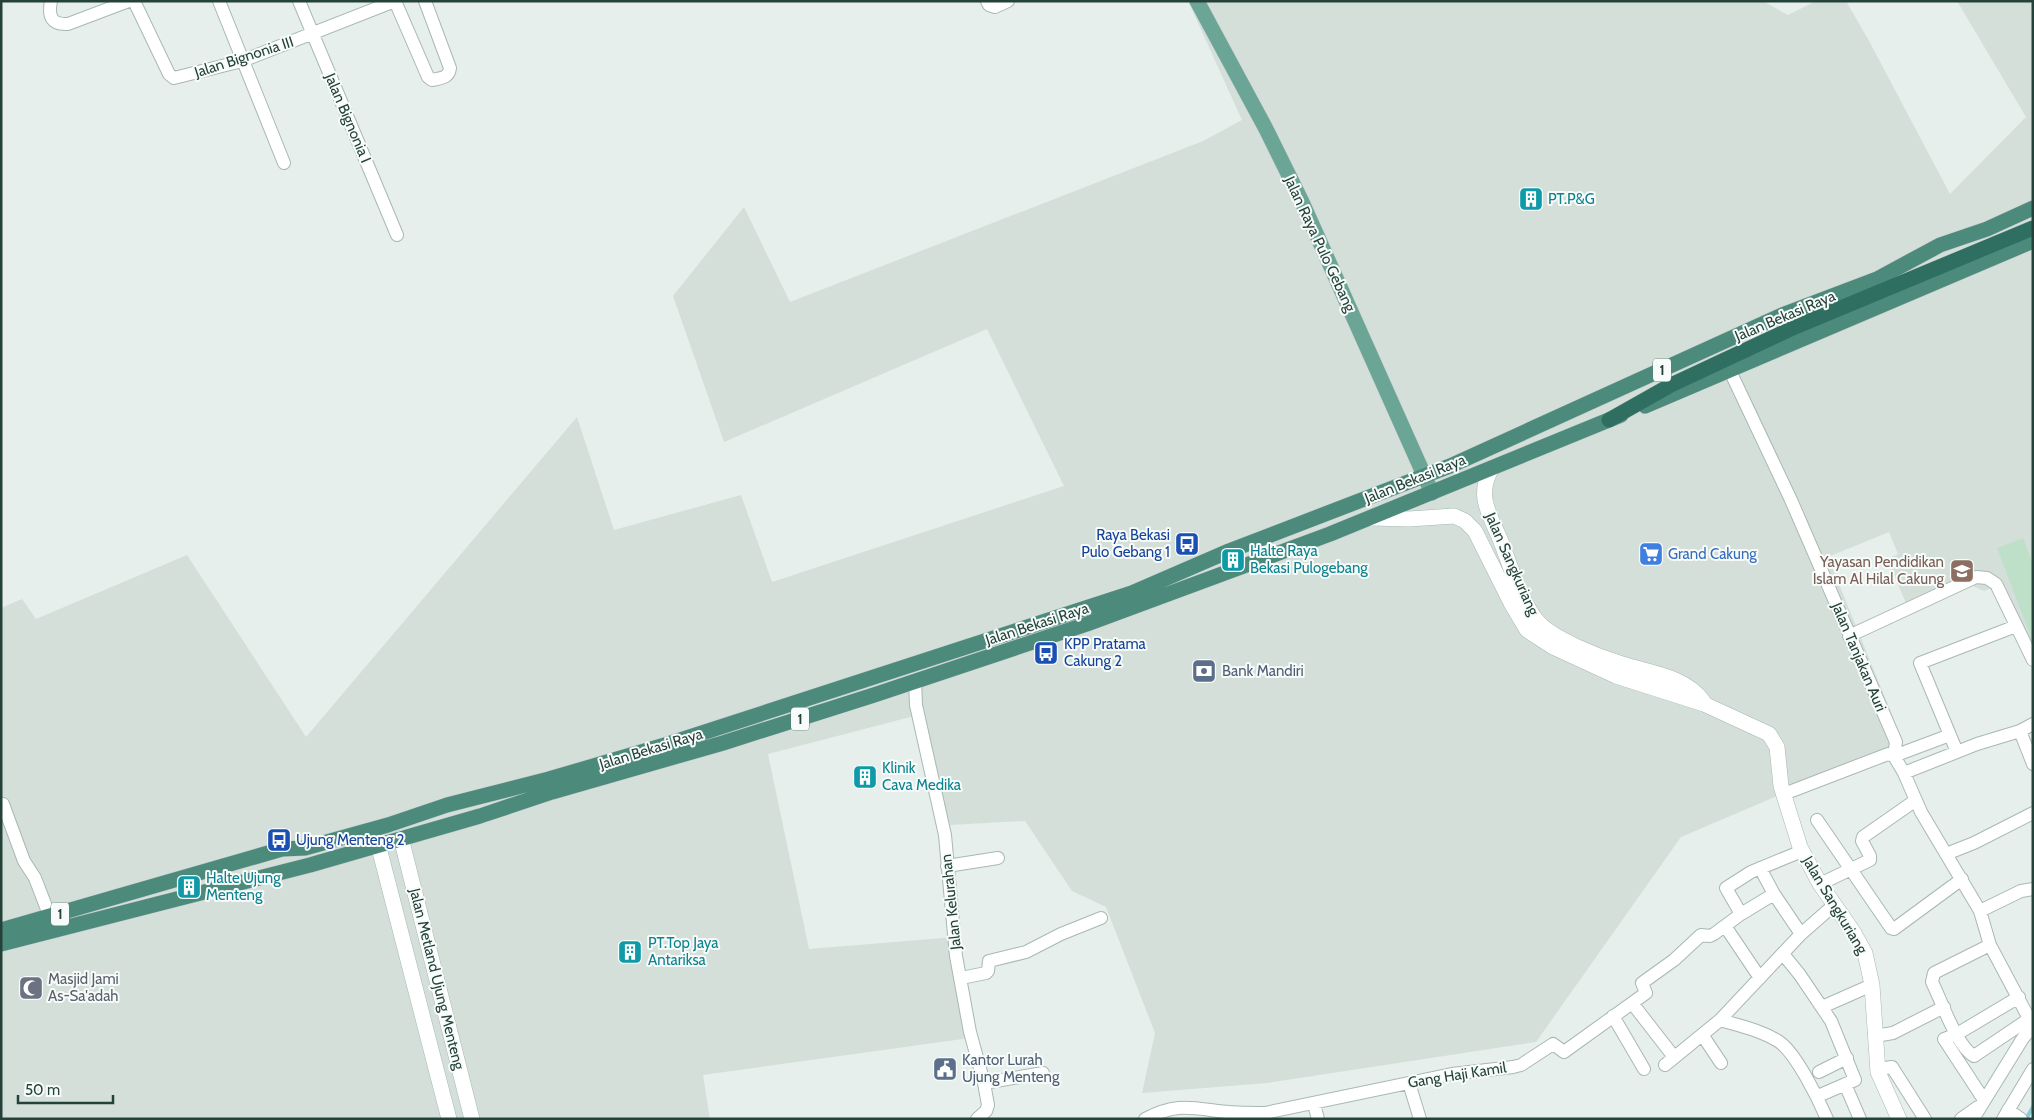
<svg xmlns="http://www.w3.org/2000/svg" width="2034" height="1120" viewBox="0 0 2034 1120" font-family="Cabin,sans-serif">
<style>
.built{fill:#d4dfda}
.green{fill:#bfe0c8}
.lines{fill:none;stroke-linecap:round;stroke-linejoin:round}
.stream{stroke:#8ec9d4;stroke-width:4}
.minor-casing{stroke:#a8b8b2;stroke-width:14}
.tertiary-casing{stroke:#a8b8b2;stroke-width:16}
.primary-casing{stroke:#c2cac8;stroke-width:16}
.trunk-casing{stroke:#c2cac8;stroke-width:16}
.motorway-casing{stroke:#c2cac8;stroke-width:16}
.minor{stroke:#fff;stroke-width:12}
.tertiary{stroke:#fff;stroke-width:15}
.primary{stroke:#6aa596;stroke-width:15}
.trunk{stroke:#4c8a7c;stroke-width:15}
.motorway{stroke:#2f6f62;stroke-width:15}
.labels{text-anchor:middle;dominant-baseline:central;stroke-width:4;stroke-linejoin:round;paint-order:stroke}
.shield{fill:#f7fbf9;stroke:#637a73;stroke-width:1}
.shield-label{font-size:14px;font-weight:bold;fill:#24423a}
.street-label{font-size:15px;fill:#24423a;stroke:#f7fbf9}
.culture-label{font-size:15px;fill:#0d838f;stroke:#f7fbf9;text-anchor:start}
.transit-label{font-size:15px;fill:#164399;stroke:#f7fbf9;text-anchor:start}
.shop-label{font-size:15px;fill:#366cbe;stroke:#f7fbf9;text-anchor:start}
.education-label{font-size:15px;fill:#785e54;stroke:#f7fbf9;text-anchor:end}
.service-label{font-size:15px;fill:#4e5e75;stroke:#f7fbf9;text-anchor:start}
.worship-label{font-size:15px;fill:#5b616d;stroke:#f7fbf9;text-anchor:start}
</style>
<rect width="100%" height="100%" fill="#e6efeb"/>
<path class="built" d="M1188 1H1763L1788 15 1816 1H1846L1868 39 1950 194 2026 117 1957 1H2033V657L1999 585 1984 591 1973 586 1971 583 1909 610 1887 559 1898 554 1889 532 1828 557 1903 742 1681 837 1536 1042 1267 1083 1142 1093 1155 1033 1106 907 1072 891 1025 821 950 825 922 714 768 754 809 949 955 937 970 1038 703 1075 710 1119H1V608L22 599 36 619 187 555 306 737 577 417 614 530 741 495 772 582 1064 486 987 329 724 442 673 296 744 207 790 302 1203 141 1242 120Z"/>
<path class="green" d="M2023 538 2033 564 2031 637 1997 548Z"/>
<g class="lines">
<path class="stream" d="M2026 1119 2033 1107"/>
<defs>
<path id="minor" d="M51 1C48 16 51 25 68 24L129 1
M134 1 169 74 174 78 242 61 395 1 428 77 432 80C441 78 449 78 450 68L425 1
M219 1 284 163
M299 1 397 235
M987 1 989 5 995 7 1008 1
M1730 371 1791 500 1896 742 1894 756
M1849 636 1976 577 1987 578 1996 584 2033 660
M915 681 916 705 945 835 956 956 970 1032 984 1083 988 1105 986 1111 977 1119
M2020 731 2033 764
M1957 752 1920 663 2016 626
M1894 756 1904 773 1921 812 1980 911 1990 945 2033 1026
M1894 756 1950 735
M1904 773 1977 744 2020 731 2033 724
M1784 794 1888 754 1894 756
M3 804 24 861 35 878 50 917
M1817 820 1891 928 1894 929 1962 879
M1946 854 1974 843 2033 813
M947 866 998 858
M1820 884 1870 860V856L1862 841 1863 837 1916 800
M1774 894 1801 934
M1980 911 2021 891 2033 889
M1741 914 1726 888 1751 872 1802 851
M1725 926 1760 978
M1990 945 1934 973 1932 982C1941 1000 1957 1047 1974 1056L2029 1019
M1783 954 1800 975 1831 1021 1855 1080 1818 1096
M961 978 986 973 988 971 989 961 1026 952 1061 934 1101 918
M1632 1003 1674 1057
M1822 1007 1872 985
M1613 1016 1644 1069
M1720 1020C1740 1026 1760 1030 1778 1041 1795 1051 1819 1100 1827 1119
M1703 1036 1721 1063
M1875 1036 1893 1033 1944 1007
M1665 1065 1720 1020 1801 934 1834 905
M1878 1069 1892 1067 1925 1119
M1819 1072 1847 1058
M984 1083 1043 1073
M1409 1083 1420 1119
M1845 1084 1860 1119
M1984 1100 1944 1039 1957 1034 2019 997
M1314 1104 1318 1119
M2008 1110 2021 1119
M1145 1119C1174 1104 1187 1107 1218 1111 1233 1113 1249 1113 1265 1113L1452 1074 1513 1067 1521 1065 1553 1044 1564 1052 1646 993 1642 983 1674 960 1701 935 1710 936 1714 934 1741 914 1774 894 1760 868
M1961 1119 1978 1107
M1973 1119 2023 1038 2033 1027
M2003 1119 2033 1069"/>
<path id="tertiary" d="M1492 468C1476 495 1489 513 1500 539 1510 564 1520 601 1538 622 1553 639 1599 657 1622 664 1650 673 1685 676 1703 701
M1371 518 1409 519 1454 516 1465 521 1475 531 1512 605 1527 630 1553 647 1616 676 1704 704 1769 734 1777 747 1781 786 1800 847 1820 884 1854 933 1865 953 1872 985 1878 1072 1899 1119
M401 838 472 1119
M378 844 449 1119"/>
<path id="primary" d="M1197 1 1266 129 1302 202 1432 493"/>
<path id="trunk" d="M1645 406 2033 241
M1 930 282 849 305 848 388 825 447 805 549 779 665 745 1132 593 1229 551 1450 466 1782 315 1877 279 1940 245 1987 229 2033 208
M1 944 310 865 480 816 552 792 723 743 874 695 1087 624 1330 534 1621 415"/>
<path id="motorway" d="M1609 420 1671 385 1795 327 2033 228"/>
</defs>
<use href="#minor" class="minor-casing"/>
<use href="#tertiary" class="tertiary-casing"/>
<use href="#primary" class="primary-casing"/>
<use href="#trunk" class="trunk-casing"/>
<use href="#motorway" class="motorway-casing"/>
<use href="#minor" class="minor"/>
<use href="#tertiary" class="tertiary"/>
<use href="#primary" class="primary"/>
<use href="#trunk" class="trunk"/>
<use href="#motorway" class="motorway"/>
</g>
<defs>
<symbol id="building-square" viewBox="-11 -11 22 22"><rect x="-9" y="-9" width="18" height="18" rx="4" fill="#0f9aa8" stroke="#f7fbf9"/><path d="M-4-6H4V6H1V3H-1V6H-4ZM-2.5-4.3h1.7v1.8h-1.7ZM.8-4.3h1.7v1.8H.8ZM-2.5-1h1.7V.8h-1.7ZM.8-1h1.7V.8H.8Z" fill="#fff"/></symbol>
<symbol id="bus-square" viewBox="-11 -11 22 22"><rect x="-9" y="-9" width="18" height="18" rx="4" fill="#1a4fb4" stroke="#f7fbf9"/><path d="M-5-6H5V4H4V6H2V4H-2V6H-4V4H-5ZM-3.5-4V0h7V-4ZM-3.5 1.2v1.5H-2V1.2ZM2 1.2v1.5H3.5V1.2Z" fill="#fff"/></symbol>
<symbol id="supermarket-square" viewBox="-11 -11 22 22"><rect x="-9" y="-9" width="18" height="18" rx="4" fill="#3f7fe0" stroke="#f7fbf9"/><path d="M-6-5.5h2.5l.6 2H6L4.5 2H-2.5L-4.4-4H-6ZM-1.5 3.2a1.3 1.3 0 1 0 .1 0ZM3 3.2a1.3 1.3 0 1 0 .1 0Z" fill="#fff"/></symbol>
<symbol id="school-square" viewBox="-11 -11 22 22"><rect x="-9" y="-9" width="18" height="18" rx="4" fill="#8d6e63" stroke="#f7fbf9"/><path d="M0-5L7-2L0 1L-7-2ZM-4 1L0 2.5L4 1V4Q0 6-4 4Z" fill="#fff"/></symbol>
<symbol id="bank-square" viewBox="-11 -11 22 22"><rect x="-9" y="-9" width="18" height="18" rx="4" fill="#5c6f8a" stroke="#f7fbf9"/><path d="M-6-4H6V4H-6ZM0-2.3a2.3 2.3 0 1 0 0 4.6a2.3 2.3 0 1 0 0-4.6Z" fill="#fff"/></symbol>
<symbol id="mosque-square" viewBox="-11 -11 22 22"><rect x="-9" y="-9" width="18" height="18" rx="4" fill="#6b7280" stroke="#f7fbf9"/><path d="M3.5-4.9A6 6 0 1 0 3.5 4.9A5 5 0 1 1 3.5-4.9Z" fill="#fff"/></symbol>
<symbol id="civic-square" viewBox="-11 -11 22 22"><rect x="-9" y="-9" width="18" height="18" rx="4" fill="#5c6f8a" stroke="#f7fbf9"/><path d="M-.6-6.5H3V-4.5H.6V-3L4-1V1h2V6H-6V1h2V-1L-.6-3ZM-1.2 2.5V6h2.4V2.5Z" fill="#fff"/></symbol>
</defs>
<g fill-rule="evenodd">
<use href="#building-square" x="1517" y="185" width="28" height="28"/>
<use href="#bus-square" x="1173" y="530" width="28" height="28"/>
<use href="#supermarket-square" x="1637" y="540" width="28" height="28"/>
<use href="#building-square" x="1219" y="546" width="28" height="28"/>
<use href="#school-square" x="1948" y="557" width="28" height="28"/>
<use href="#bus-square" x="1032" y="639" width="28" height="28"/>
<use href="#bank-square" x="1190" y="657" width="28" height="28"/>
<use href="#building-square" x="851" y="763" width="28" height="28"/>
<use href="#bus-square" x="265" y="826" width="28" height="28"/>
<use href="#building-square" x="175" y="873" width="28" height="28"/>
<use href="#building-square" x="616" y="938" width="28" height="28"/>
<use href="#mosque-square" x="17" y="974" width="28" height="28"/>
<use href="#civic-square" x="931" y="1055" width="28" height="28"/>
</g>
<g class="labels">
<g class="shield">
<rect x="1653" y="358.5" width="18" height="23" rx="4"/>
<rect x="791" y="707.5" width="18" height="23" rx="4"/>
<rect x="51" y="902.5" width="18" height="23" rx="4"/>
</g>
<g class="shield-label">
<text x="1662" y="370">1</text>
<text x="800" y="719">1</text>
<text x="60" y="914">1</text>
</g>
<g class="street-label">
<text transform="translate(244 57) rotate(-18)">Jalan Bignonia III</text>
<text transform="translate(348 118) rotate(67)">Jalan Bignonia I</text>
<text transform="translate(1320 244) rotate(65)">Jalan Raya Pulo Gebang</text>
<text transform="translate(1785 316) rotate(-23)">Jalan Bekasi Raya</text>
<text transform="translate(1415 479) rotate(-22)">Jalan Bekasi Raya</text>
<text transform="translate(1512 564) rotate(66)">Jalan Sangkuriang</text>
<text transform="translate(1037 624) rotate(-18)">Jalan Bekasi Raya</text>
<text transform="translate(1859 657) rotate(67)">Jalan Tanjakan Auri</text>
<text transform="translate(651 749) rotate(-17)">Jalan Bekasi Raya</text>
<text transform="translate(951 902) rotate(-96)">Jalan Kelurahan</text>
<text transform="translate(1835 905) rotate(59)">Jalan Sangkuriang</text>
<text transform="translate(437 979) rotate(76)">Jalan Metland Ujung Menteng</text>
<text transform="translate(1457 1075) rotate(-9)">Gang Haji Kamil</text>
</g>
<g class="culture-label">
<text x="1548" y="199">PT.P&amp;G</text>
<text x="1250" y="551">Halte Raya<tspan x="1250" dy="17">Bekasi Pulogebang</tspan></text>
<text x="882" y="768">Klinik<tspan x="882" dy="17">Cava Medika</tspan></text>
<text x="206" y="878">Halte Ujung<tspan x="206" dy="17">Menteng</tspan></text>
<text x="648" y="943">PT.Top Jaya<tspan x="648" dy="17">Antariksa</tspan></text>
</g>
<g class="transit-label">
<text x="1170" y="535" text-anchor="end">Raya Bekasi<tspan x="1170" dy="17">Pulo Gebang 1</tspan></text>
<text x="1064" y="644">KPP Pratama<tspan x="1064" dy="17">Cakung 2</tspan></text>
<text x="296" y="840">Ujung Menteng 2</text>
</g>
<g class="shop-label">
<text x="1668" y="554">Grand Cakung</text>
</g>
<g class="education-label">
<text x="1944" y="562">Yayasan Pendidikan<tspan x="1944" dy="17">Islam Al Hilal Cakung</tspan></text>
</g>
<g class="service-label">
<text x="1222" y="671">Bank Mandiri</text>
<text x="962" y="1060">Kantor Lurah<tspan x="962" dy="17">Ujung Menteng</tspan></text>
</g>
<g class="worship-label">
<text x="48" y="979">Masjid Jami<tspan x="48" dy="17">As-Sa'adah</tspan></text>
</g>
</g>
<rect width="2034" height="1120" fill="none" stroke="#24423a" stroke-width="5"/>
<path d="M18 1095v8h95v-8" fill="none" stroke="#24423a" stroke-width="2.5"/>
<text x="25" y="1095" font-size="15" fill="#24423a" stroke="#f7fbf9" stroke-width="4" paint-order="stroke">50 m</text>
</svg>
